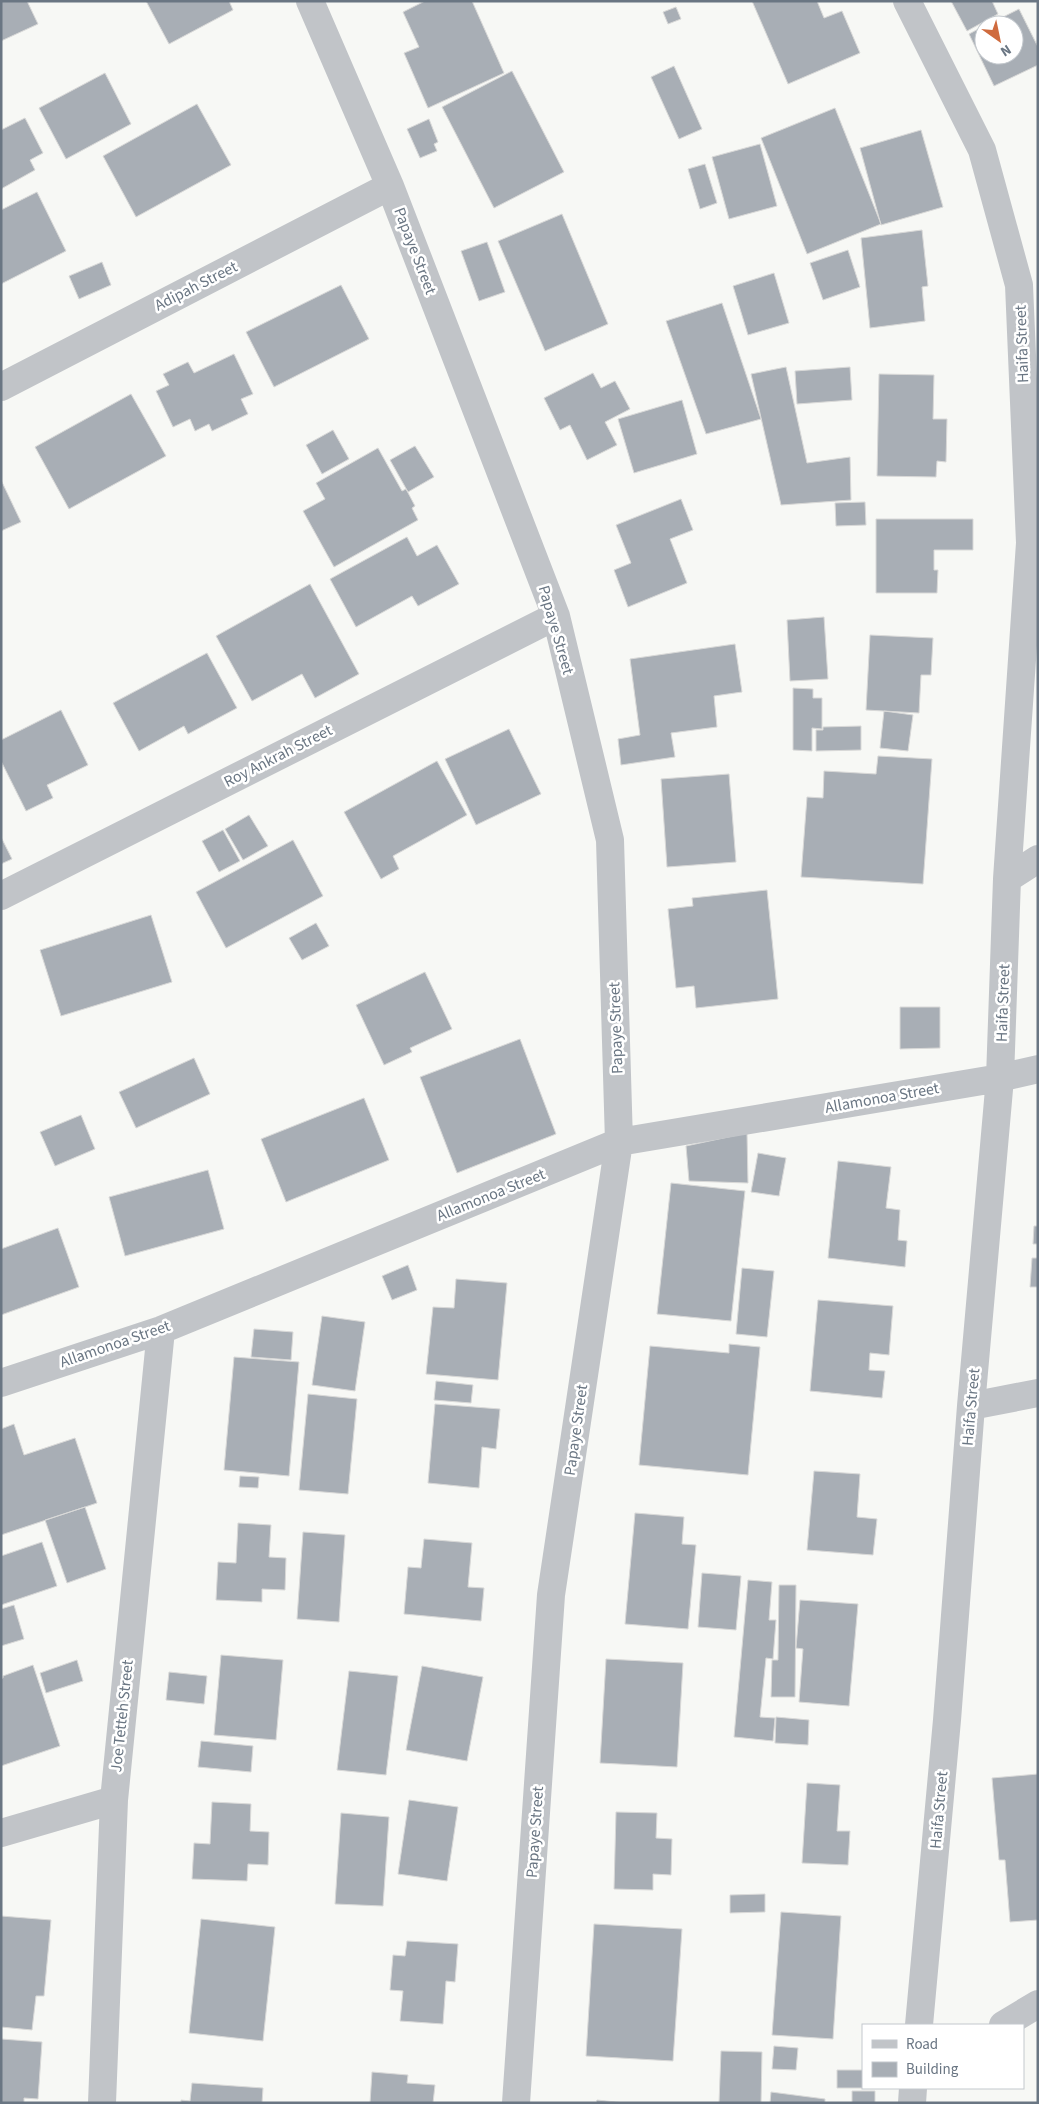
<svg xmlns="http://www.w3.org/2000/svg" width="1039" height="2104" viewBox="0 0 1039 2104" font-family="'Source Sans 3',sans-serif">
<style>
.building{fill:#a8aeb5;stroke:#d9d9d8}
.lines{fill:none;stroke-linecap:round;stroke-linejoin:round}
.minor{stroke:#c1c4c8;stroke-width:28}
.labels{text-anchor:middle;dominant-baseline:central;stroke-width:5;stroke-linejoin:round;paint-order:stroke}
.street-label{font-size:16px;fill:#6a7683;stroke:#fff}
</style>
<rect width="100%" height="100%" fill="#f7f8f5"/>
<path class="building" d="M1 1H27L38 24 1 41Z
M146 1H229L233 10 169 44Z
M425 1H472L504 73 428 108 404 53 419 47 403 12Z
M752 1H817L824 18 842 11 860 53 788 84Z
M951 1H992L998 14 967 31Z
M676 7 681 19 668 24 663 12Z
M1019 9 1038 47V65L994 86 969 34 984 26V55H1014V25H987Z
M674 66 702 129 679 139 651 77Z
M512 71 564 172 494 208 442 107Z
M105 73 131 124 66 159 39 108Z
M197 104 231 165 136 217 103 156Z
M835 108 881 224 807 254 761 138Z
M25 118 43 153 30 160 35 170 1 189V130Z
M429 119 438 142 434 144 437 151 420 158 407 129Z
M921 130 943 207 881 225 860 148Z
M760 144 777 206 729 219 712 157Z
M705 164 717 203 700 209 688 169Z
M37 192 66 251 1 284V210Z
M562 214 608 324 545 351 498 241Z
M922 230 928 286 922 287 925 321 870 328 861 238Z
M487 242 505 292 479 301 461 251Z
M848 250 860 287 823 300 810 263Z
M102 262 111 285 79 299 69 276Z
M774 273 789 323 748 335 733 286Z
M341 285 369 339 274 387 246 332Z
M722 303 761 419 706 434 666 321Z
M234 354 253 394 241 399 248 414 212 431 209 424 195 431 190 419 173 427 156 391 169 385 163 374 188 362 194 373Z
M786 367 807 463 850 457 851 500 781 505 751 374Z
M850 367 852 400 797 404 795 371Z
M593 373 601 388 615 381 630 409 605 422 617 445 587 460 570 425 560 430 544 398Z
M879 374 934 375 933 419H947L946 462 937 461 936 477 877 476Z
M131 394 166 456 69 509 35 447Z
M682 400 697 454 634 473 618 419Z
M333 430 349 459 322 474 306 445Z
M415 446 434 477 408 492 390 460Z
M378 448 402 491 406 489 415 506 412 508 418 520 334 567 303 511 325 499 316 483Z
M1 480 21 522 1 531Z
M681 499 693 530 670 539 687 583 628 607 614 570 631 563 616 525Z
M865 502 866 525 836 526 835 503Z
M876 519H973V550H934V570H938L937 593H876Z
M407 537 417 556 437 545 459 584 418 606 412 596 356 627 330 579Z
M310 584 359 674 315 698 302 674 252 701 216 636Z
M824 617 828 679 790 681 787 620Z
M870 635 933 638 931 675H921L919 713 866 710Z
M735 644 742 692 714 696 717 727 671 733 675 757 621 765 618 739 640 735 630 659Z
M207 653 237 708 188 734 184 726 139 751 113 703Z
M793 688 813 689V698H822V729L812 728V751L793 750Z
M61 710 88 765 47 785 53 798 26 811 1 761V740Z
M884 711 913 715 908 751 880 748Z
M861 726V750L816 751V730H823V727Z
M509 729 541 794 476 825 445 759Z
M878 756 932 759 923 884 801 877 807 797 823 798 824 771 876 774Z
M437 761 467 815 393 856 399 869 381 879 344 812Z
M729 774 736 862 667 867 661 779Z
M249 815 268 846 243 860 225 829Z
M223 830 240 861 219 872 202 841Z
M1 837 12 859 1 864Z
M293 840 323 896 226 948 196 892Z
M767 890 778 999 696 1008 694 986 676 988 668 909 693 906 692 898Z
M151 915 172 982 61 1016 40 950Z
M316 923 329 946 302 960 289 938Z
M425 972 452 1029 410 1048 412 1052 384 1065 356 1005Z
M900 1007H940V1048L900 1049Z
M520 1039 556 1134 457 1173 420 1077Z
M194 1058 210 1094 136 1128 119 1092Z
M364 1098 389 1160 286 1202 261 1139Z
M81 1115 95 1149 55 1166 40 1132Z
M747 1133 748 1183 689 1181 686 1146Z
M758 1153 786 1158 779 1196 751 1192Z
M838 1161 891 1167 886 1208 900 1210 898 1240 907 1241 905 1267 828 1258Z
M208 1170 224 1229 125 1256 109 1197Z
M671 1183 745 1191 731 1321 657 1314Z
M1034 1226H1038V1244H1033Z
M58 1228 79 1287 1 1315V1249Z
M1032 1258H1038V1287H1030Z
M408 1265 417 1290 392 1300 382 1276Z
M742 1268 774 1271 767 1337 736 1334Z
M456 1279 507 1283 498 1380 426 1374 433 1307 454 1308Z
M818 1300 893 1306 889 1355 870 1353 869 1370 885 1371 882 1398 810 1391Z
M322 1316 365 1322 355 1391 312 1385Z
M254 1329 293 1332 291 1360 251 1357Z
M729 1344 760 1347 748 1475 639 1465 650 1346 729 1353Z
M234 1357 299 1362 289 1476 224 1470Z
M436 1381 473 1385 471 1403 434 1400Z
M308 1394 357 1399 348 1494 299 1490Z
M435 1404 500 1409 496 1449 482 1447 479 1488 428 1483Z
M14 1424 24 1455 75 1438 97 1503 1 1535V1429Z
M814 1471 860 1474 857 1517 877 1519 873 1555 807 1550Z
M240 1476 259 1477 258 1488 239 1487Z
M85 1507 106 1569 67 1583 45 1520Z
M635 1513 684 1517 682 1544 696 1545 688 1629 625 1624Z
M238 1523 271 1525 269 1557 286 1558 285 1590 262 1589V1602L216 1600 218 1562 236 1563Z
M303 1532 345 1535 339 1622 297 1619Z
M424 1539 472 1543 468 1587 484 1588 481 1621 404 1614 408 1567 421 1568Z
M42 1542 57 1586 1 1605V1556Z
M702 1573 741 1576 736 1630 698 1627Z
M748 1580 772 1582 769 1620H776L773 1659 766 1658 760 1717 775 1718 773 1741 734 1737Z
M779 1585H796L795 1697H771L772 1660H778Z
M800 1600 858 1604 849 1706 799 1702 803 1649 796 1648Z
M14 1605 24 1639 1 1646V1609Z
M221 1655 283 1660 276 1740 214 1735Z
M606 1659 683 1663 677 1767 600 1763Z
M77 1660 83 1681 46 1693 40 1673Z
M33 1665 60 1746 1 1766V1679L3 1678V1676Z
M422 1666 483 1677 467 1761 406 1750Z
M349 1671 398 1676 386 1775 337 1770Z
M169 1672 207 1676 204 1704 166 1700Z
M776 1717 809 1720 808 1745 775 1743Z
M201 1741 253 1746 251 1772 198 1767Z
M1038 1774V1920L1010 1922 1005 1860H999L992 1778Z
M807 1783 840 1785 837 1831H850L848 1865 802 1863Z
M409 1800 458 1807 447 1881 398 1874Z
M212 1802 251 1804 250 1831 269 1832 268 1865 248 1864 247 1881 192 1879 194 1843 210 1844Z
M616 1812 657 1813 656 1838 672 1839 671 1875 653 1874V1890L614 1889Z
M341 1813 389 1817 383 1906 335 1904Z
M765 1894V1912L730 1913V1895Z
M781 1912 841 1916 833 2039 772 2035Z
M1 1916 51 1920 44 1996H36L32 2030 1 2027Z
M201 1919 275 1927 263 2041 189 2033Z
M594 1924 682 1929 673 2061 586 2056Z
M407 1941 458 1944 455 1982 446 1981 443 2024 400 2021 403 1991 390 1990 393 1955 405 1956Z
M1 2039 42 2042 38 2099 24 2098V2103H1Z
M774 2046 798 2048 796 2070 772 2069Z
M721 2051 762 2052 761 2103H719Z
M837 2070H863V2088H878H837Z
M372 2072 408 2075 407 2083 435 2085 433 2103H370Z
M192 2083 263 2088 262 2103H181V2100L190 2101Z
M852 2091H875V2103H852Z
M771 2092 825 2099V2103H770Z
M597 2100 625 2103H596Z"/>
<g class="lines">
<path class="minor" d="M310 1 390 186 556 616 610 840 619 1142 551 1595 516 2103
M907 1 982 150 1019 285 1030 543 1007 879 1000 1078 971 1406 947 1720 919 2025
M1 387 390 186
M1007 879 1038 859
M1 896 556 616
M1 1383 161 1330 619 1142 1000 1078 1038 1069
M971 1406 1038 1393
M1 1833 114 1800
M1003 2025 1038 2004
M102 2103 114 1800 161 1330
M912 2103 913 2088"/>
</g>
<g class="labels">
<g class="street-label">
<text transform="translate(415 251) rotate(69)">Papaye Street</text>
<text transform="translate(196 286) rotate(-27)">Adipah Street</text>
<text transform="translate(1022 344) rotate(-92)">Haifa Street</text>
<text transform="translate(556 630) rotate(74)">Papaye Street</text>
<text transform="translate(278 756) rotate(-27)">Roy Ankrah Street</text>
<text transform="translate(1003 1003) rotate(-88)">Haifa Street</text>
<text transform="translate(616 1028) rotate(-92)">Papaye Street</text>
<text transform="translate(882 1098) rotate(-10)">Allamonoa Street</text>
<text transform="translate(491 1195) rotate(-22)">Allamonoa Street</text>
<text transform="translate(115 1344) rotate(-19)">Allamonoa Street</text>
<text transform="translate(971 1407) rotate(-85)">Haifa Street</text>
<text transform="translate(576 1430) rotate(-82)">Papaye Street</text>
<text transform="translate(122 1716) rotate(-84)">Joe Tetteh Street</text>
<text transform="translate(939 1810) rotate(-85)">Haifa Street</text>
<text transform="translate(535 1832) rotate(-86)">Papaye Street</text>
</g>
</g>
<rect width="1039" height="2104" fill="none" stroke="#6a7683" stroke-width="5"/>
<rect x="862" y="2024" width="162" height="65" fill="#ffffff" stroke="#c3c8cd"/>
<rect x="872" y="2040" width="25" height="8" fill="#c1c4c8" stroke="#c3c8cd"/>
<text x="906" y="2049" font-size="15" fill="#6a7683">Road</text>
<rect x="872" y="2062" width="25" height="15" fill="#a8aeb5" stroke="#c3c8cd"/>
<text x="906" y="2074" font-size="15" fill="#6a7683">Building</text>
<g transform="translate(999 40) rotate(147)"><circle r="24" fill="#ffffff" stroke="#c3c8cd"/>
<path d="M0-4L9 19L0 12L-9 19Z" fill="#cf6b3e"/>
<text y="-8" font-size="14" font-weight="bold" text-anchor="middle" fill="#6a7683">N</text>
</g>
</svg>
